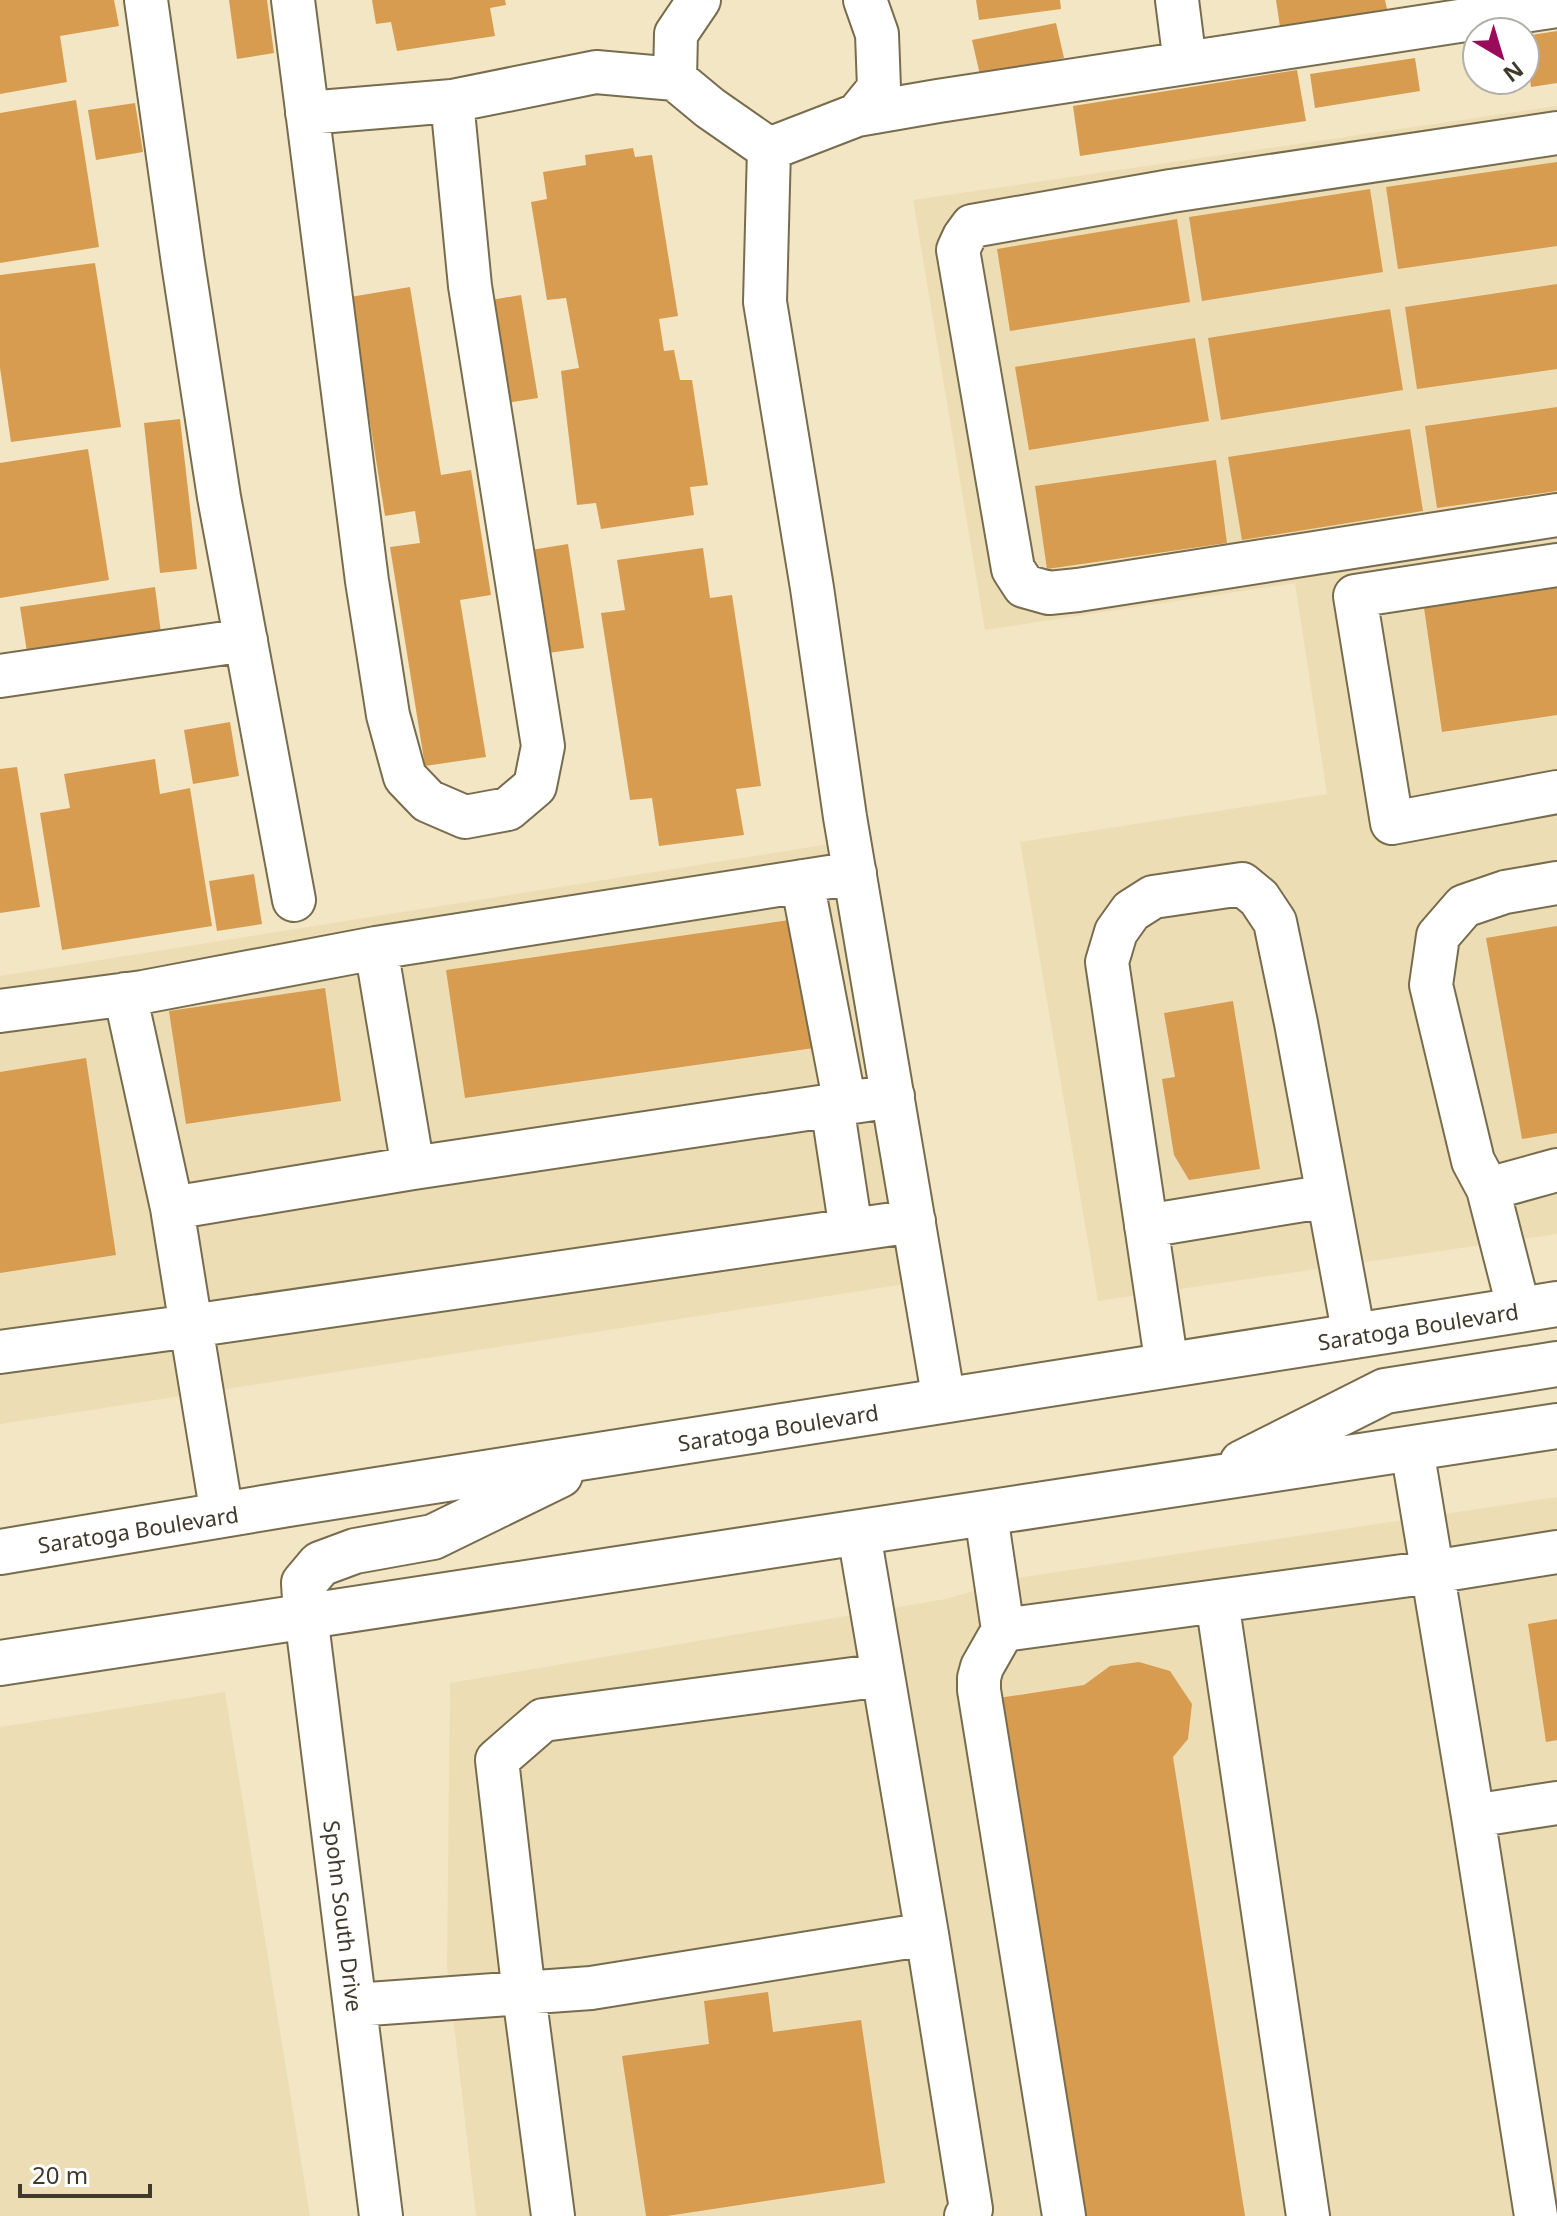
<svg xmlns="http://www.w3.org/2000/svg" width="1557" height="2216" viewBox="0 0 1557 2216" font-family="'Noto Sans',sans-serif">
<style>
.built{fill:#ecddb4}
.building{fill:#d79c50}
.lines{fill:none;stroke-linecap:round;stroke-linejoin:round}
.minor-casing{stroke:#786c4e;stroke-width:46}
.major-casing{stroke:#786c4e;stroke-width:48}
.minor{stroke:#fff;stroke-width:42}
.major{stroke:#fff;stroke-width:44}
.labels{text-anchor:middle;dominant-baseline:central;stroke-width:6;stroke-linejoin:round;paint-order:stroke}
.street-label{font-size:22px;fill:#3f3a2c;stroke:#fff}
</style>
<rect width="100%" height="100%" fill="#f3e6c5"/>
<path class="built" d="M1557 106V1234L1098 1301 1020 842 1327 794 1295 583 985 630 913 200Z
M868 838 944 1278 0 1424V976Z
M1557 1497V2216H476L447 1965 450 1683 946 1599 1017 1578Z
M225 1692 310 2216H0V1727Z"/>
<path class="building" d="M0 0H114L119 26 60 36 67 82 0 94Z
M229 0H267L274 53 237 59Z
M372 0H505L506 5 490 8 495 36 397 51 391 22 376 24Z
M976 0H1060L1061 9 979 20Z
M1276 0H1385L1387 9 1280 27Z
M1056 23 1064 58 980 75 972 40Z
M1557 31V83L1531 87 1525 36Z
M1415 58 1420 91 1315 108 1310 74Z
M1297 70 1306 121 1080 156 1073 106Z
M76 100 99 247 0 263V113Z
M135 103 143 152 96 160 88 110Z
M633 148 635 157 652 155 678 316 659 319 664 351 674 350 680 380H692L708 485 690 487 694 515 601 529 596 503 577 505 561 371 579 368 566 298 547 300 531 202 547 199 543 172 586 165 585 155Z
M1557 162V246L1398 269 1386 187Z
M1370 189 1383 272 1202 301 1189 217Z
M1177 219 1190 302 1010 331 997 249Z
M95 263 121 427 11 442 0 368V275Z
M1557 284V369L1417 389 1405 307Z
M410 287 441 475 471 470 491 595 460 600 486 757 425 766 390 547 420 543 415 511 385 516 350 297Z
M521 295 538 398 501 404 485 301Z
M1390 309 1403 390 1221 420 1208 338Z
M1195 338 1209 421 1029 450 1015 367Z
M1557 407V491L1437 508 1425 426Z
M180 419 197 569 160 573 144 423Z
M1410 429 1423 511 1242 540 1228 457Z
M88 449 109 580 0 598V463Z
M1216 460 1227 543 1047 569 1035 486Z
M568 544 584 648 548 653 531 550Z
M703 548 710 598 732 595 761 786 736 789 744 835 659 846 652 798 630 800 601 613 625 610 617 560Z
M1557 573V715L1442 732 1422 594Z
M155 587 161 633 27 652 20 607Z
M230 722 239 776 193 784 184 730Z
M155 759 160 794 190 788 212 926 62 950 40 813 70 808 64 774Z
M17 767 40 907 0 913V769Z
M254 874 262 924 217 931 209 881Z
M796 919 814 1048 465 1098 446 970Z
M1557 926V1133L1522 1139 1486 938Z
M325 988 341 1101 186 1124 169 1011Z
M1233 1001 1260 1169 1189 1180 1174 1155 1162 1079 1175 1077 1164 1013Z
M86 1058 116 1255 0 1273V1072Z
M1557 1619V1740L1546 1742 1528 1624Z
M1139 1662 1170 1671 1192 1704 1188 1739 1173 1757 1245 2216H1081L999 1698 1084 1685 1110 1666Z
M768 1992 773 2032 861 2020 885 2183 667 2216H646L622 2056 709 2044 704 2001Z"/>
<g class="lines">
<defs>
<path id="minor" d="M146 0 183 263 219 497 294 900
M293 0 367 581 388 715 405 777 428 801 465 817 508 809 535 786 543 746 470 286 452 101 596 72 675 79
M699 0 676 34 675 79 710 108 769 149
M1177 0 1185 63
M307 113 452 101
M857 115 938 101 1557 6
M1557 133 1171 191 972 226 964 237 958 250 1013 569 1024 586 1049 593 1078 590 1557 515
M769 149 765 302 812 588 845 817 944 1401
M769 149 857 115 879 88 877 34 865 0
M1557 565 1355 596 1392 823 1557 792
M0 676 246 640
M802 881 845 1104
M376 948 855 873
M125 994 172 1208
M0 1011 143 992 376 948 413 1168
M832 1105 851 1230
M1488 1189 1557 1170
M1146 1226 1328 1196
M1519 1310 1488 1189 1473 1161 1431 985 1438 936 1464 906 1505 892 1557 883
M0 1352 191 1326 172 1208 413 1168 893 1096
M1167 1366 1107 962 1116 932 1131 911 1153 897 1242 884 1259 898 1275 922 1296 1023 1354 1336
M1412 1449 1473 1816 1557 1803
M222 1515 191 1326 914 1221
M986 1515 1003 1630 982 1667 979 1678V1690L1064 2216
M859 1534 927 1934
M1217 1601 1308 2216
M306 1615 381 2216
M1003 1630 1432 1572 1557 1552
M1473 1816 1536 2216
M355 2005 591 1988 927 1934 971 2209 966 2216
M553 2216 524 1994 497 1760 543 1720 883 1675"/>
<path id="major" d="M1242 1463 1385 1391 1557 1364
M0 1552 288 1504 1557 1304
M306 1615 304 1583 320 1564 355 1551 433 1537 560 1475
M0 1663C519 1582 1039 1509 1557 1426"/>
</defs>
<use href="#minor" class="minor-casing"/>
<use href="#major" class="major-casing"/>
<use href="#minor" class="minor"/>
<use href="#major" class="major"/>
</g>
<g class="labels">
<g class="street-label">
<text transform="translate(1418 1326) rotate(-9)">Saratoga Boulevard</text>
<text transform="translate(778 1427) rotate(-9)">Saratoga Boulevard</text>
<text transform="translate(138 1529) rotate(-9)">Saratoga Boulevard</text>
<text transform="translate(344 1916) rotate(83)">Spohn South Drive</text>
</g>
</g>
<g transform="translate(1501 56) rotate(142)"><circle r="38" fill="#ffffff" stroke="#b2b0ab" stroke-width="2"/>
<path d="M0-6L14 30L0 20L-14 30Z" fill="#9a0a5b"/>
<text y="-12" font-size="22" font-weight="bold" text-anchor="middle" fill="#3f3a2c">N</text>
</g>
<path d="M20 2184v12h130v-12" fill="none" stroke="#3f3a2c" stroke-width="4"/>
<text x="32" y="2184" font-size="24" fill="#3f3a2c" stroke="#ffffff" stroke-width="6" paint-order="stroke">20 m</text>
</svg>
